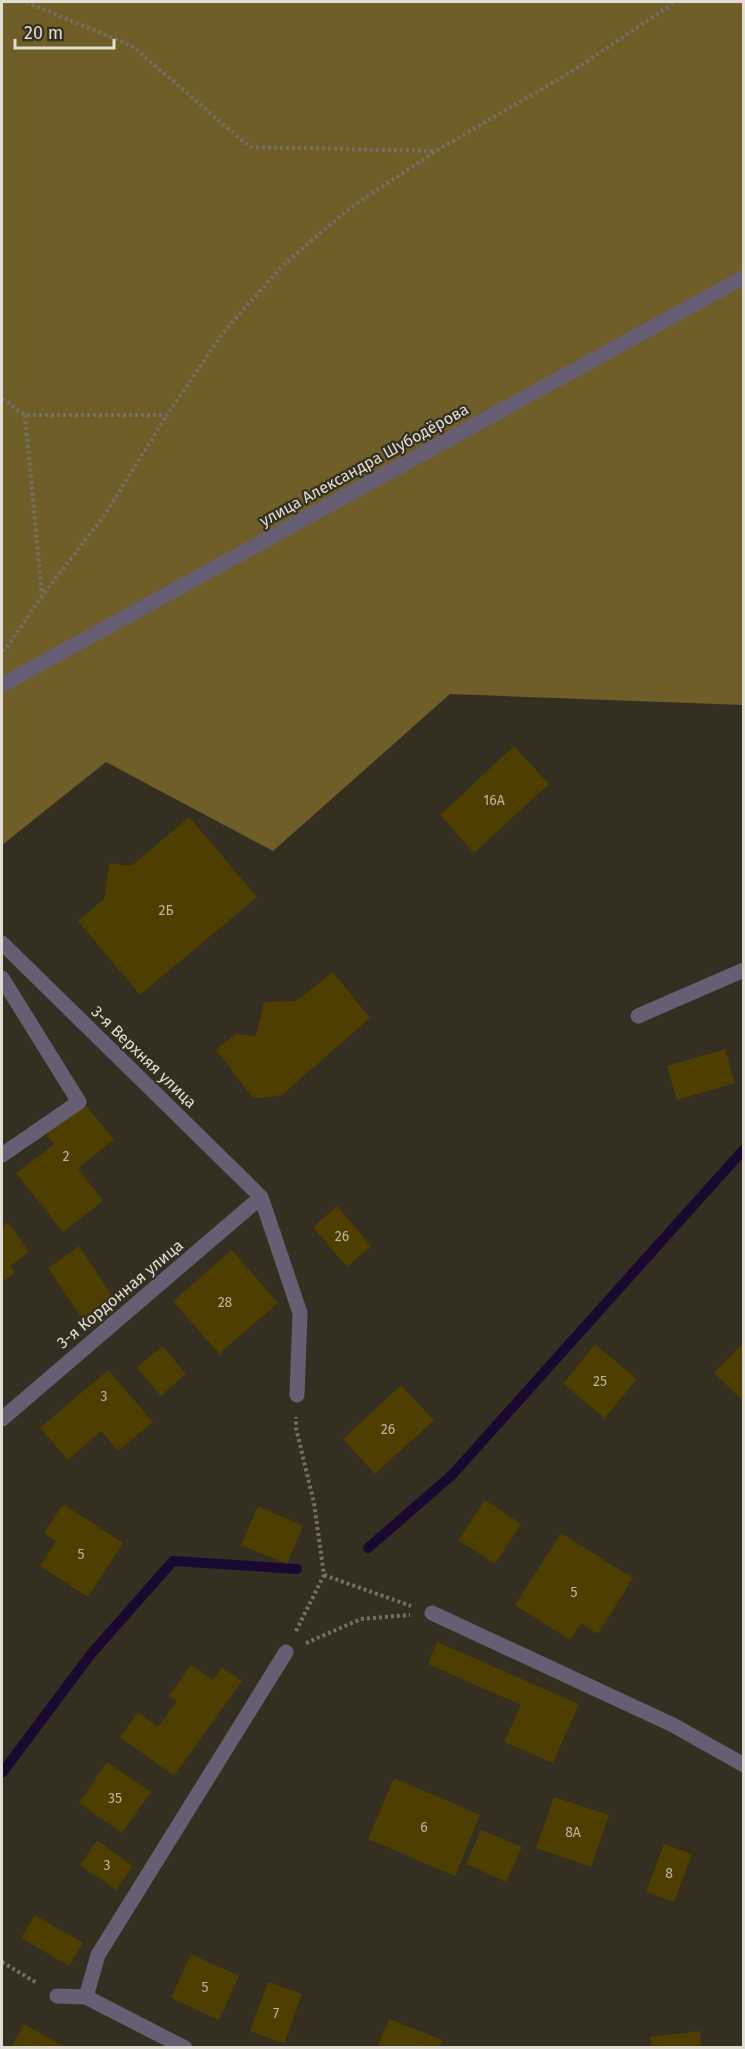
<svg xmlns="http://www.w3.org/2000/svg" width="745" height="2049" viewBox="0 0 745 2049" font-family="'Fira Sans',sans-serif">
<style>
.forest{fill:#6f5e28}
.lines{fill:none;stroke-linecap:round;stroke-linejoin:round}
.stream{stroke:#1a0830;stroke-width:10}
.building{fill:#4e3e00}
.path{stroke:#746f62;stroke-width:4;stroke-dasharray:3 3;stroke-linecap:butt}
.service{stroke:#665f74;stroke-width:15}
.minor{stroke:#665f74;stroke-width:15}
.labels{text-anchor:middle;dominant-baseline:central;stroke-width:4.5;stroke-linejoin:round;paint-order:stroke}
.number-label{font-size:14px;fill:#bcb59e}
.street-label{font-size:16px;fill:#e0ddd3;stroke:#342f20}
</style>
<rect width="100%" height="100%" fill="#342f20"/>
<path class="forest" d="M2 2H743V705L450 694 273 851 106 762 2 845Z"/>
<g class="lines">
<path class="stream" d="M368 1548 452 1475 744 1149
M2 1773 91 1654 173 1561 297 1569"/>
</g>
<path class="building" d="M514 746 549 784 474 853 440 815Z
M189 817 257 897 140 995 78 921 104 899 109 863 131 866Z
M333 972 370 1018 282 1095 254 1099 216 1050 236 1034 256 1036 264 1002 296 1001Z
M725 1049 735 1083 677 1100 667 1066Z
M85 1104 114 1140 78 1168 103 1201 63 1232 16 1173 54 1144 46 1134Z
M337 1206 371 1246 347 1267 313 1227Z
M8 1222 29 1252 10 1266 15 1273 2 1282V1227Z
M79 1246 117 1303 86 1324 48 1268Z
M232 1250 278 1303 219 1354 173 1301Z
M744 1343V1402L714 1373Z
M595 1344 637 1379 605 1418 563 1384Z
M162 1346 186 1374 161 1396 137 1368Z
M108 1370 153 1422 118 1451 101 1431 68 1460 40 1428Z
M401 1385 434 1420 375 1474 343 1439Z
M485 1500 521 1524 495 1564 458 1540Z
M63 1504 123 1543 88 1597 40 1566 56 1541 44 1533Z
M258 1506 303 1526 287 1564 241 1545Z
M561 1533 633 1578 598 1634 581 1623 570 1640 515 1605Z
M437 1642 579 1704 553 1763 504 1742 521 1705 428 1664Z
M191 1665 213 1680 222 1667 242 1681 174 1776 120 1737 138 1712 158 1727 177 1701 169 1696Z
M107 1762 151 1792 122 1833 79 1803Z
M394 1778 480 1815 455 1876 368 1839Z
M554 1797 609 1815 591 1867 536 1848Z
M481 1830 522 1847 506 1882 466 1864Z
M97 1840 133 1866 116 1890 80 1865Z
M664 1844 692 1854 674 1902 646 1892Z
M35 1915 83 1943 69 1966 21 1938Z
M191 1954 239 1976 219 2020 171 1998Z
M268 1982 302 1994 284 2044 250 2031Z
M389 2019 442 2040 439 2048H377Z
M24 2024 66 2048H11Z
M700 2031 702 2048H652L650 2037Z"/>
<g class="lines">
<path class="path" d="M26 2 132 46 250 147 436 151
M2 399 25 415H167L222 334 282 266 351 207 436 151 574 70 675 2
M25 415 42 595
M2 651 7 647 42 596 106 513 167 415
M324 1575 411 1606
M296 1631 324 1575 314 1503 296 1428V1417
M306 1643 361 1619 410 1615
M2 1962 37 1983"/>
<path class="service" d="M432 1613 673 1725 744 1765"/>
<path class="minor" d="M2 685 744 277
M2 943 261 1197 300 1313 297 1395
M2 978 79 1102 2 1155
M638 1016 744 970
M2 1419 261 1197
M57 1996 86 1997 185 2048
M86 1997 98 1955 286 1652"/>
</g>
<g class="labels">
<g class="number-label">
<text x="494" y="800">16А</text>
<text x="166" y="910">2Б</text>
<text x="66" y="1156">2</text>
<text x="342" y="1236">26</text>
<text x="225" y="1302">28</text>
<text x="600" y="1381">25</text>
<text x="104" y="1396">3</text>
<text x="388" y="1429">26</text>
<text x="81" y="1554">5</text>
<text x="574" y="1592">5</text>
<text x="115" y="1798">35</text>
<text x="424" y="1827">6</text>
<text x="573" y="1832">8А</text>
<text x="107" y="1865">3</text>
<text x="669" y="1873">8</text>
<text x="205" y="1987">5</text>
<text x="276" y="2013">7</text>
</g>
<g class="street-label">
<text transform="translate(364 465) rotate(-29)">улица Александра Шубодёрова</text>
<text transform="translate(144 1057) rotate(44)">3-я Верхняя улица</text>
<text transform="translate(120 1294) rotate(-40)">3-я Кордонная улица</text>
</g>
</g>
<rect width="745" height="2049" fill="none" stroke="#e0ddd3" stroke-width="6"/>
<path d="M15 39v9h99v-9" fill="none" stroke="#e0ddd3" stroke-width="3"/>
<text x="24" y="39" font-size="18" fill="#e0ddd3" stroke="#342f20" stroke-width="4.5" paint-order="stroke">20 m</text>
</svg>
